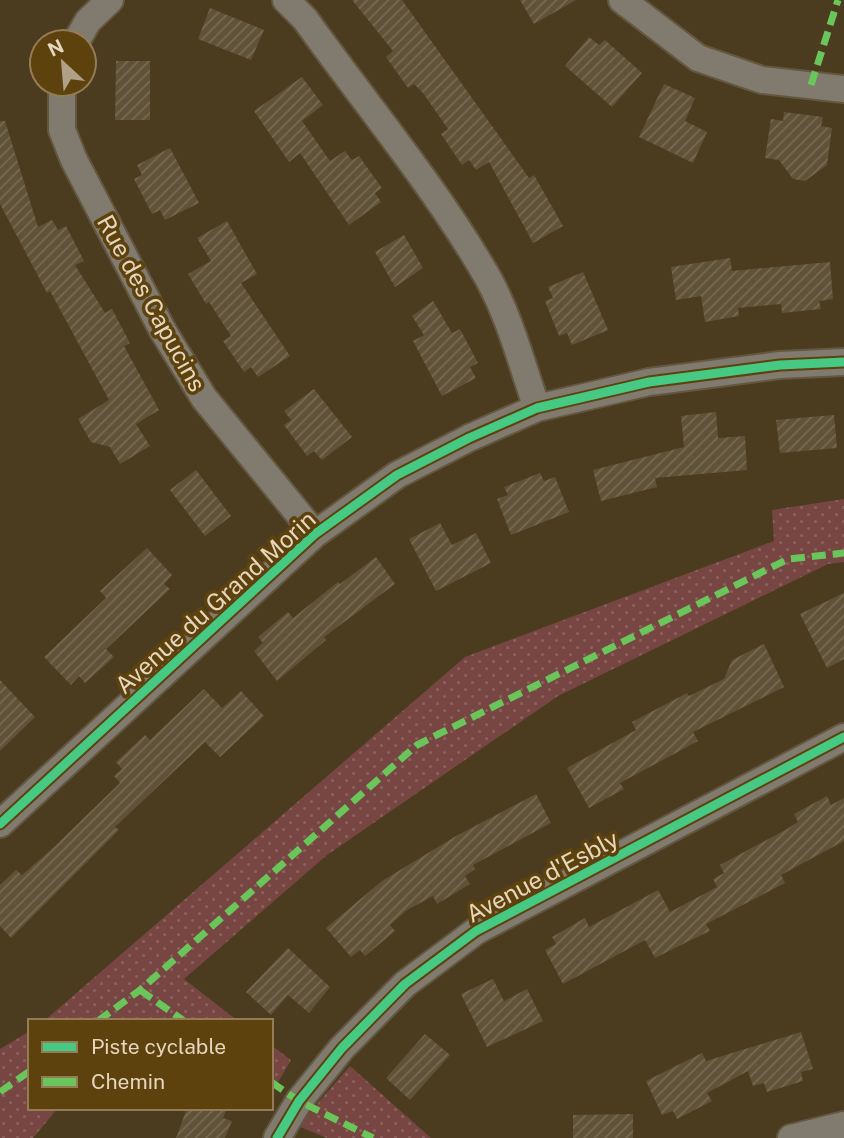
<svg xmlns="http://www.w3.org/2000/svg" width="844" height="1138" viewBox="0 0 844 1138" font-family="'Public Sans',sans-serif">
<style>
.grass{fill:url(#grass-dots)}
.building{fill:url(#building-hatch)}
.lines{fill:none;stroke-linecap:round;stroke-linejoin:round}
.minor-casing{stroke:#645740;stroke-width:30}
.minor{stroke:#817a6e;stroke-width:26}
.quiet{stroke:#6ac65a;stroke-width:7;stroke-dasharray:14 7;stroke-linecap:butt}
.cycleway-casing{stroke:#5d420e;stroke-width:13}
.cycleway{stroke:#46c982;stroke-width:9}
.labels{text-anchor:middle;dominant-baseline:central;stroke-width:7;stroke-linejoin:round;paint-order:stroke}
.street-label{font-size:24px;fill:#e6d6bd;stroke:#5d420e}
</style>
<defs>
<pattern id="grass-dots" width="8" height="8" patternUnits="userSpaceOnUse" patternTransform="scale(1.75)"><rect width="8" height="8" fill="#774643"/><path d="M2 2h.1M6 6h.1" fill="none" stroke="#8a605c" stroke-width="1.8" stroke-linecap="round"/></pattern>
<pattern id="building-hatch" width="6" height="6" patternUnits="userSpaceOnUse" patternTransform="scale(1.75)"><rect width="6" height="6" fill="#5f5238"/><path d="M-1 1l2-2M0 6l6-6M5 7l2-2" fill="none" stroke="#766a53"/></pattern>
</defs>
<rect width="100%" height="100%" fill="#4b3c20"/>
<path class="grass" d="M844 499V562L828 564 558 696 327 855 184 979 238 1021H44L465 657 774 541 772 510Z
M30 1031V1108H58L33 1138H0V1049Z
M271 1045 291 1060 271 1094Z
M350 1066 431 1138H327L298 1126Z"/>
<path class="building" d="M352 0H402L529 178 534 175 563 226 533 243 489 162 476 170 469 160 462 165 441 134 448 129 423 93 414 84 408 88 386 57 393 51Z
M520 0H576L534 24Z
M210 8 264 30 251 60 198 39Z
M589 37 599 45 605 40 642 73 612 107 565 66Z
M116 61H150V120H115Z
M302 77 323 105 302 121 330 161 345 151 352 160 359 156 382 188 375 193 381 202 349 225 300 153 289 162 254 111Z
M664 84 695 98 685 121 707 132 693 163 639 137Z
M784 112 823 117 821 126 832 128 827 165 805 181 793 179 779 160 765 158 771 119 783 121Z
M0 121H5L38 227 52 220 58 230 66 226 84 261 75 265 105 313 112 309 130 343 124 346 159 410 136 424 150 446 120 464 110 447 91 442 78 419 109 400 50 291 47 293 0 204Z
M170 148 199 203 165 220 160 210 152 214 134 179 142 175 137 165Z
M227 221 257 274 241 283 290 356 258 377 251 367 244 372 223 341 231 336 209 302 206 304 188 274 211 261 197 238Z
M404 235 423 268 395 287 375 252Z
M730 258 732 271 830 262 833 299 819 301 821 309 782 313 781 304 738 308 739 316 705 322 701 296 676 300 671 267Z
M583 272 608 330 572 345 567 333 559 336 545 301 553 298 548 287Z
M433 301 452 333 460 329 478 363 470 367 476 378 442 396 413 341 424 335 412 316Z
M314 389 352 437 322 460 314 451 307 456 284 425 291 420 284 411Z
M716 412 718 438 745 436 747 470 655 478 657 487 601 501 593 470 684 447 681 416Z
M834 415 837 448 780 453 776 420Z
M196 470 231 516 205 536 170 490Z
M540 473 544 481 555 477 569 512 511 535 497 499 508 495 504 487Z
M440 523 452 545 476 533 491 563 436 591 409 539Z
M147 548 172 575 164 584 170 589 106 649 114 657 85 683 79 676 71 685 44 657 106 598 100 591Z
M376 557 395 584 324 637 326 640 277 681 254 651 263 643 258 637 288 612 293 618 338 582 340 584Z
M844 593V659L827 668 800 614Z
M764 644 784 687 693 732 698 741 620 783 624 789 589 808 567 768 636 730 632 722 687 693 689 696 724 679 732 660Z
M0 680 35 717 0 751Z
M204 689 222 708 241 691 264 716 220 757 205 742 115 827 119 830 11 938 0 926V885L16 870 22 875 53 848 120 783 114 776 122 769 116 762 145 735 150 740Z
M536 794 551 823 473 865 475 869 465 876 470 884 437 904 433 896 407 910 390 925 395 931 365 956 360 950 351 957 326 928 382 881 456 836Z
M827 796 831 805 844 798V841L781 875 785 883 706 924 710 931 689 941 655 958 645 940 563 984 545 950 556 944 552 937 585 918 589 927 658 890 670 912 717 887 713 879 724 873 720 865 787 829 798 822 794 814Z
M288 948 330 987 309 1013 288 995 271 1015 246 992Z
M493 979 504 1001 527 989 543 1021 487 1047 461 994Z
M801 1032 813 1069 801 1072 803 1081 767 1092 764 1083 753 1086 748 1071 707 1093 712 1101 677 1119 673 1111 662 1115 646 1081 702 1053 706 1061Z
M425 1034 450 1055 410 1100 386 1078Z
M187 1108H227L223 1118 232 1121 225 1138H176Z
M633 1114V1138H573V1115Z"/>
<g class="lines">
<defs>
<path id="minor" d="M286 0 305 19C365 103 437 189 488 278 510 318 522 365 537 408
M622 0 698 58 762 80 844 89
M76 42 88 21 110 0
M62 84V130L74 160 163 331 204 398 315 534
M0 824 315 534 397 475 469 438 537 408 649 382 780 365 844 362
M277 1138 299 1101 342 1048 405 984 476 931 844 737
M791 1138 844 1125"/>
</defs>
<use href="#minor" class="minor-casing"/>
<use href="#minor" class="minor"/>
<path class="quiet" d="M811 85 838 0
M140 990 184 1021
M98 1021 140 990 417 745 788 559 844 553
M271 1082 299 1101 373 1138
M0 1092 30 1071"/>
<defs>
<path id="cycleway" d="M0 824 315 534 397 475 469 438 537 408 649 382 780 365 844 362
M277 1138 299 1101 342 1048 405 984 476 931 844 737"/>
</defs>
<use href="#cycleway" class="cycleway-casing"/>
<use href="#cycleway" class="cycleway"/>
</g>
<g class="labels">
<g class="street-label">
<text transform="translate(152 303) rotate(61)">Rue des Capucins</text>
<text transform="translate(215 602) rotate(-42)">Avenue du Grand Morin</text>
<text transform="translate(542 876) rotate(-28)">Avenue d'Esbly</text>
</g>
</g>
<rect x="28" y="1019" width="245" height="91" fill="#5d420e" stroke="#947d54" stroke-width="2"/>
<rect x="42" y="1042" width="35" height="10" fill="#46c982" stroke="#947d54" stroke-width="2"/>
<text x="91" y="1054" font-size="21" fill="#e6d6bd">Piste cyclable</text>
<rect x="42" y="1077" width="35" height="10" fill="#6ac65a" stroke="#947d54" stroke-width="2"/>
<text x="91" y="1089" font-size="21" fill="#e6d6bd">Chemin</text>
<g transform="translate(63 63) rotate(334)"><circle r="33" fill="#5d420e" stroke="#947d54" stroke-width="2"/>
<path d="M0-5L12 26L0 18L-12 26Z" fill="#b0a086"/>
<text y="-10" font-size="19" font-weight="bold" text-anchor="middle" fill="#e6d6bd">N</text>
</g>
</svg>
